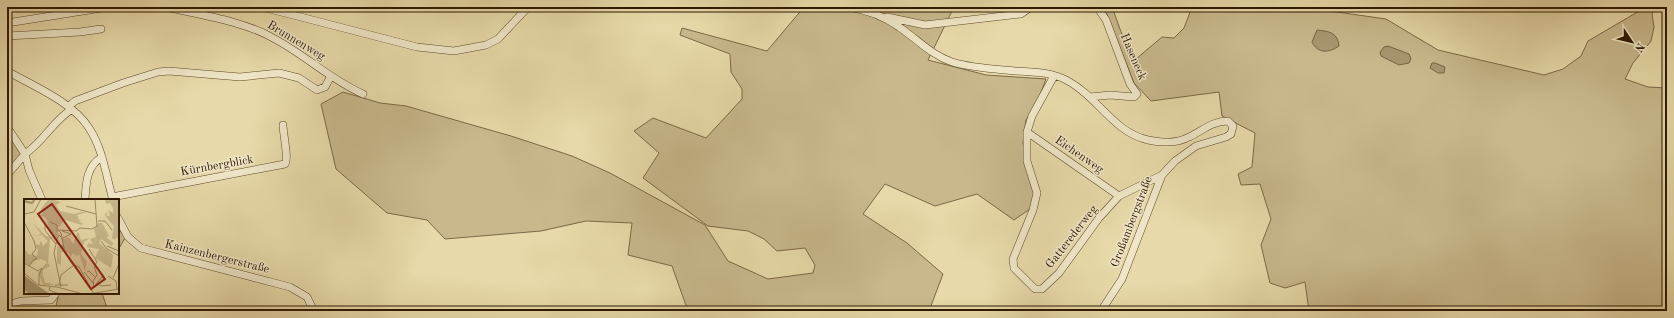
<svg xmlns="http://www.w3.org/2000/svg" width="1674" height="318" viewBox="0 0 1674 318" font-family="'Old Standard TT',serif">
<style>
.green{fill:#c8b88c;stroke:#7c6846}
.water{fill:#a89770;stroke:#786443}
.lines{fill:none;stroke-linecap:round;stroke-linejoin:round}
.minor-casing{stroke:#5d482a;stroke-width:8}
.minor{stroke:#efe6c7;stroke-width:7}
.labels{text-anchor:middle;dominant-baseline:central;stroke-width:3;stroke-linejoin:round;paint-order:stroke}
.street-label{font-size:12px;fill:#2f1800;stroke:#efe6c7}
.inset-river{fill:none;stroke:#a89770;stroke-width:2}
.inset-road{fill:none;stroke:#9d8c65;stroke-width:1}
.view{fill:#8f2418;fill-opacity:0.15;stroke:#8f2418;stroke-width:2}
.inset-edge{fill:none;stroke:#2f1800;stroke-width:2}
</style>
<rect width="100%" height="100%" fill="#e7d9a9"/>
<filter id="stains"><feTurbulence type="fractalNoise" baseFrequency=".005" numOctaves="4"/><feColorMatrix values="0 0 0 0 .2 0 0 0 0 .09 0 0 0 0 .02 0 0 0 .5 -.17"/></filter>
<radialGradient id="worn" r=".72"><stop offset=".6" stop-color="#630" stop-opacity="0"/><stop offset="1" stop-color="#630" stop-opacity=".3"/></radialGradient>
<path class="green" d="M804 7H954L928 60 986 75 1046 79 1038 100 1026 120 1023 143 1028 174 1034 194 1030 209 1014 220 977 194 935 206 885 184 863 214 907 243 943 274 929 311H688L672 266 628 255 632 223 586 221 541 231 445 239 427 220 387 213 336 169 321 104 343 92 380 103 406 106 511 136 572 156 610 173 705 225 728 261 768 279 813 273 815 265 805 248 777 251 764 239 748 231 708 226 643 178 659 153 634 131 653 118 706 138 742 99V89L731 72 730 54 680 35 682 28 767 51Z
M1101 7H1112L1124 40 1136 59 1162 37 1174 38 1184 28 1192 7H1302L1386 19 1438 50 1544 75 1563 69 1581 56 1588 41 1646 7H1655L1652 14 1654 27 1651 41 1633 63 1625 79 1648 87 1667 88V311H1309L1305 282 1285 288 1270 283 1261 245 1271 219 1260 184 1241 185 1238 174 1252 167 1255 133 1222 116 1219 92 1151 101 1134 83 1107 14Z
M7 133 22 154 7 171Z
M118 228 125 238 118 250Z
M59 293H102L108 311H59L56 306Z"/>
<path class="water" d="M1317 30C1329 31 1338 33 1339 46 1329 53 1318 54 1312 42Z
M1388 46 1409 54 1411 59 1409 63 1399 65 1381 56 1380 52 1384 47Z
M1435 63 1445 67 1444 73H1438L1430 68 1432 63Z"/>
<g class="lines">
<defs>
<path id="minor" d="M166 7C201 15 244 21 275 39 305 55 331 80 363 94
M262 7 417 47 454 51 486 45 498 39 528 7
M849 7C867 10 884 16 899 27 917 39 931 55 952 62 972 68 994 69 1015 71 1033 72 1052 72 1068 81 1098 97 1113 132 1148 140 1162 143 1176 144 1189 137 1202 131 1212 121 1228 121L1233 126 1231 134 1226 137 1196 146 1175 161 1162 175 1122 279 1101 311
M887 17 925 25 1021 14 1031 7
M7 23 108 7
M7 36 80 32 101 29
M7 71C33 86 73 102 89 128 103 149 106 176 113 200
M1054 76 1032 116 1027 132V161L1037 193 1033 210 1013 259 1014 268 1035 289H1042L1059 273 1099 218 1119 196 1162 175
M1090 97 1110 95 1134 97 1137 94 1130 84 1106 20 1097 7
M69 106 75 101 123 83 158 72 169 71 240 77 279 73 299 78 317 90 325 87 331 76
M7 127 25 154 7 175
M1027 132 1119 196
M112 197 285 164C289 160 283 133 283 125
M42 200 29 170 25 154C44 141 53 121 72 109
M85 200C86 185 86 166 102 157
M118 218 128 237 141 248 290 287 307 297 314 311
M7 252 8 250
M7 305 21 301 51 300 56 293"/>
</defs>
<use href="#minor" class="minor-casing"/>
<use href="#minor" class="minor"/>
</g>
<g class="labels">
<g class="street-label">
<text transform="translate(296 41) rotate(31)">Brunnenweg</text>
<text transform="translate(1133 57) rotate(67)">Haseneck</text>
<text transform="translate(1079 155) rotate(35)">Eichenweg</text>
<text transform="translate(217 166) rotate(-10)">Kürnbergblick</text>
<text transform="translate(1132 222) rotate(-69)">Großambergstraße</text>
<text transform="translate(1072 237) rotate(-52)">Gatterederweg</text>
<text transform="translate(217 257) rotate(14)">Kainzenbergerstraße</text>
</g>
</g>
<g transform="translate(24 199)">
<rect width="95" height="95" fill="#e7d9a9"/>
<path d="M28 0 36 3 42 0 32 6 36 12 50 15 57 13H63L53 16 55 21H57L55 23 59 24 58 26 41 21 33 30 35 37 30 43 29 39 26 40 24 64 26 67 19 71V77L21 84H25L31 86H19L14 74 23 63 17 60 12 61 6 66 0 64V49L4 55 13 57 14 51 11 45 15 46 17 42 19 47 24 42 18 36 11 37 17 35 9 24 22 37 28 38 22 19 14 16 19 15 17 10 23 2ZM81 0H95V41L92 38 91 41 88 39 90 27 82 18 81 15 83 13V17H86L84 11 89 14V9L86 4 82 5ZM74 24H78L85 37 82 38 89 44 88 47 77 40 75 44 89 56 87 69 71 59 75 50 63 48 64 44 69 45 66 40 72 38 70 30ZM54 32 57 41 66 39 60 43 57 55 63 63 61 72 55 55 53 57 48 54 47 59 45 54 37 53V66L33 64V48L35 46H40L37 41 45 38 49 45Z" fill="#c8b88c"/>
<path d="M0 76 14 87 26 95H5L0 90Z" fill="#a89770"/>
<path class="inset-river" d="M0 2 8 4 11 0M0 81 17 95"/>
<path class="inset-road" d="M42 7 72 15M0 15 10 13 17 0M74 22H81L88 31M0 23 10 42 12 50 8 55 13 60 9 61 5 67M26 23 33 26V33M21 25V31L30 43 39 48M37 40 47 35 38 32M77 42 83 50 95 57M83 47 95 52M65 50 73 63 70 67 73 76 69 82 70 89M0 64 14 72M14 72 18 69 15 76V86M60 73 69 84M63 73 65 72 72 79M0 74 14 86 33 88 59 95M84 77 92 82 93 90M89 79 95 65M73 84 78 78 81 81 78 82M35 85 37 76 50 66M31 86H44M26 88 25 91 35 95M37 88 30 54 33 40 35 36 37 38M70 89 73 84 77 87 87 86M65 95 95 90M70 95 55 68 48 65 41 54 37 34 34 31 52 32 56 29 68 30 73 27 71 0"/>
<path class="view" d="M28 5 81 80 67 90 14 15Z"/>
<rect width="95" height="95" class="inset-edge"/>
</g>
<rect width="1674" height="318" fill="none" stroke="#e7d9a9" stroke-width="24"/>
<rect x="8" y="8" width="1658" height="302" fill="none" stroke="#2f1800" stroke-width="2"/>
<rect x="12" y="12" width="1650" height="294" fill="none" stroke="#2f1800"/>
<g transform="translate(1632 42) rotate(125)" stroke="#efe6c7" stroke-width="3" paint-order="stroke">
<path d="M0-3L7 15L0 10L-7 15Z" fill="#2f1800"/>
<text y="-6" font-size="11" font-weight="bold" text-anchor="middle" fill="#2f1800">N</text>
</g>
<rect width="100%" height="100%" filter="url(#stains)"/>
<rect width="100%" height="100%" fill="url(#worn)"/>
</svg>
